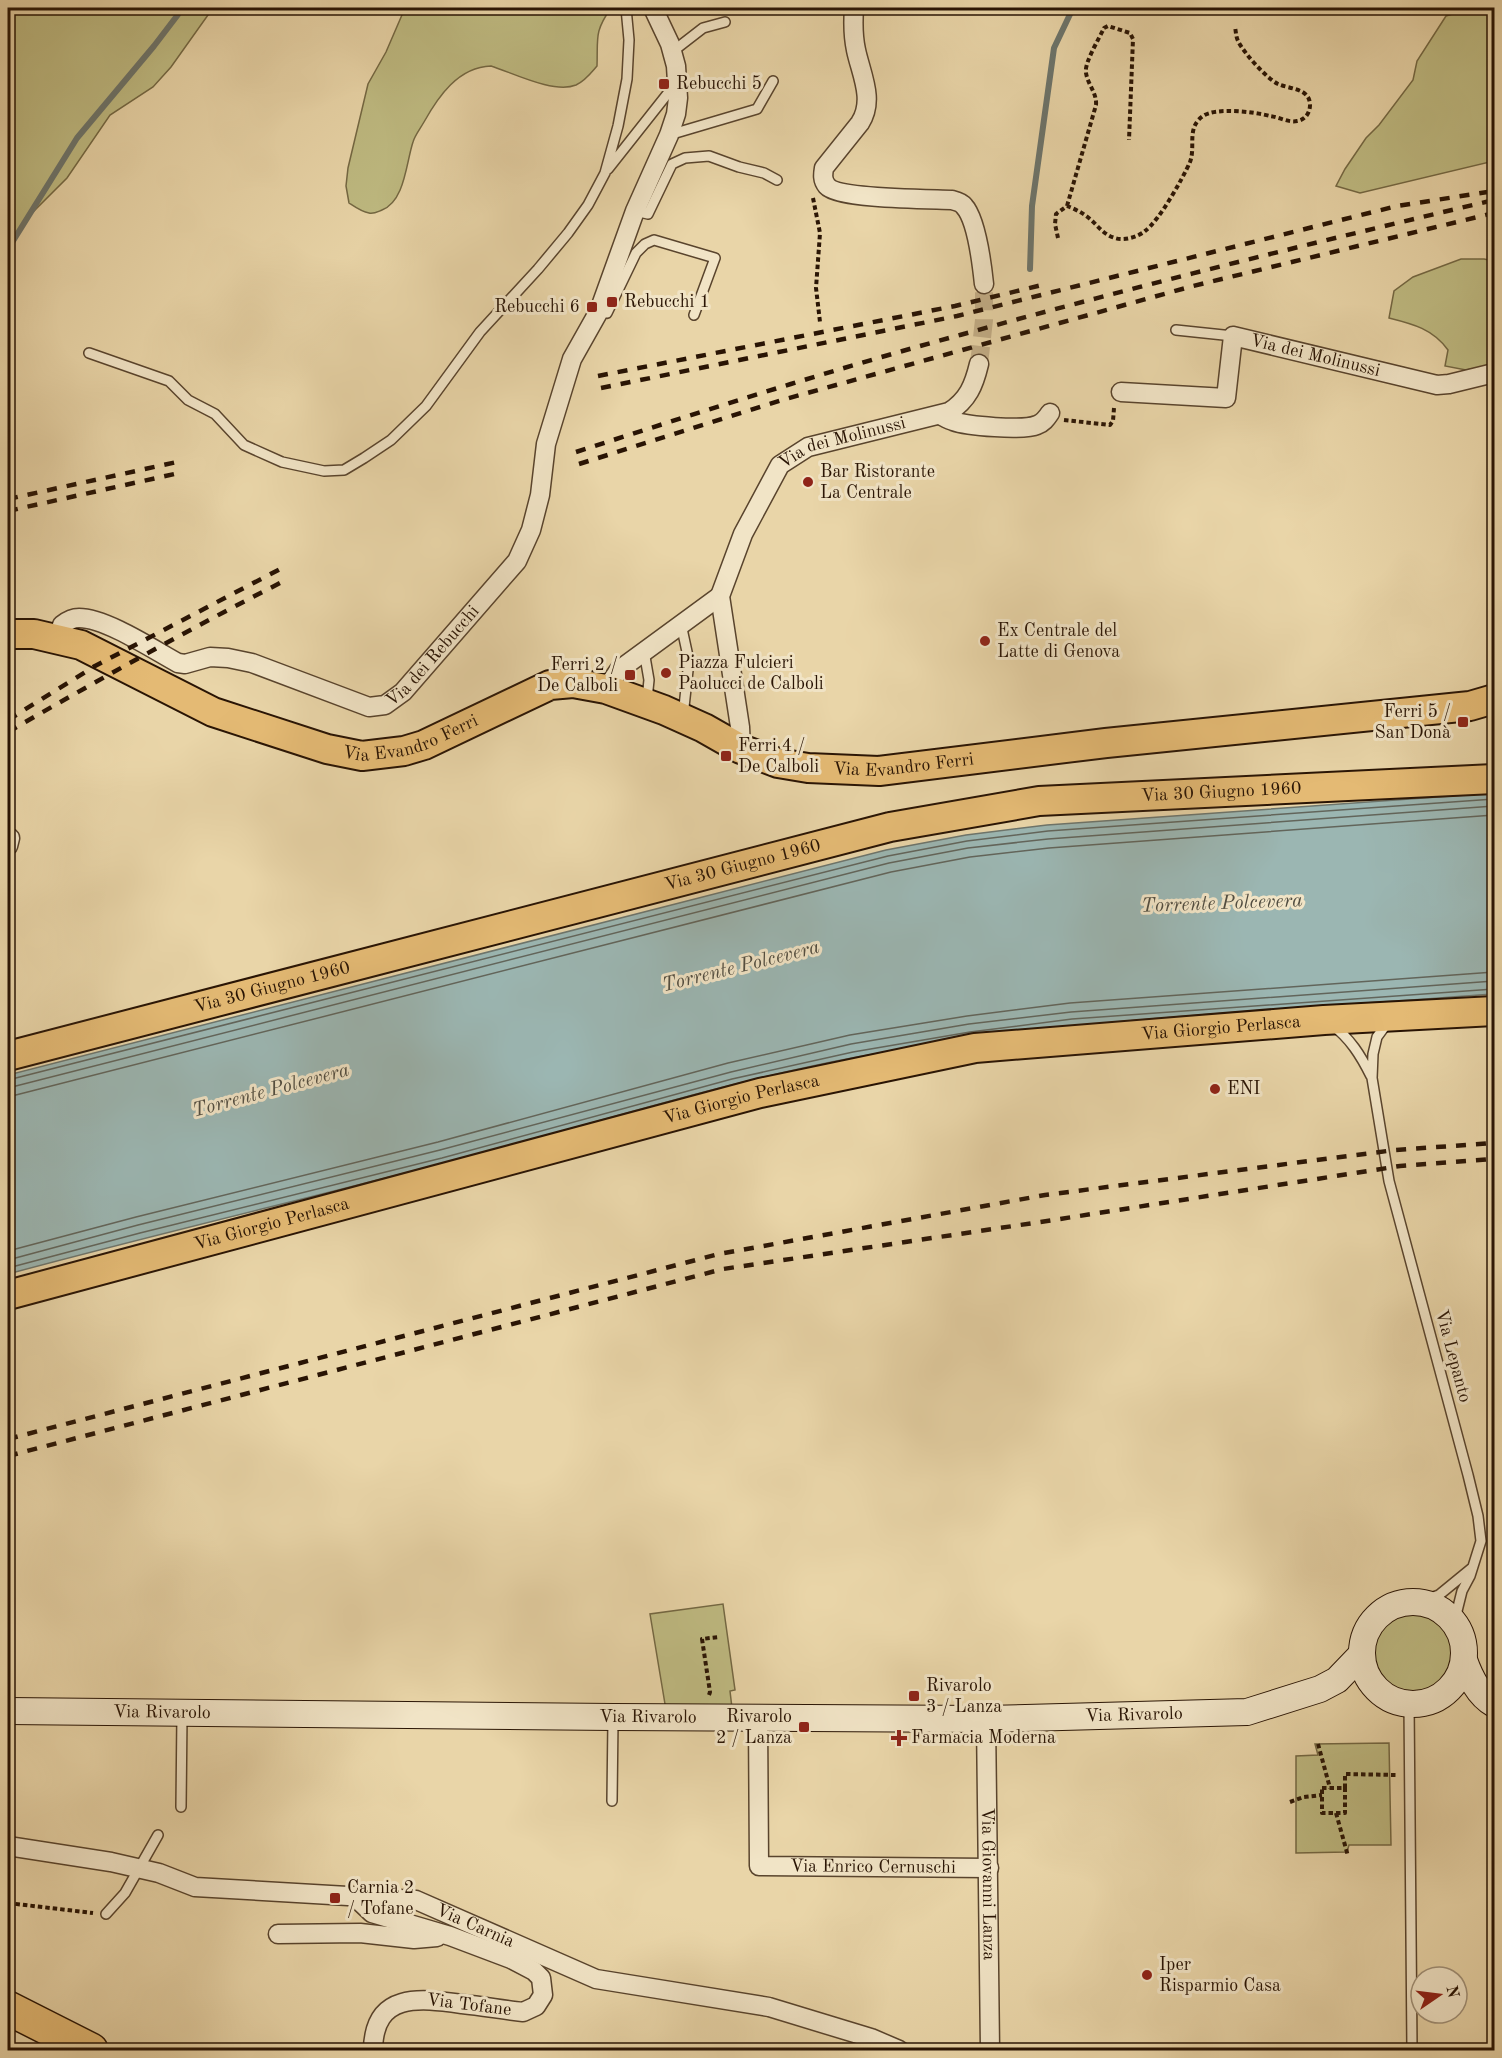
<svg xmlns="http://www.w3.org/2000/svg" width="1502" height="2058" viewBox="0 0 1502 2058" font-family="'Old Standard TT',serif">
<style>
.green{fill:#bfbb82;stroke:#746843;stroke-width:1.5}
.water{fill:#9bb6b2;stroke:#6d756c;stroke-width:1.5}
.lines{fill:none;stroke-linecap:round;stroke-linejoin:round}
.shore{stroke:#62655b;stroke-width:1.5}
.stream{stroke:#6d756c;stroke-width:6}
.minor-tunnel{stroke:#c3ae87;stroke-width:18;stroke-dasharray:18 9;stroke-linecap:butt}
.service-casing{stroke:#59442d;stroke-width:12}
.minor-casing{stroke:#59442d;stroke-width:21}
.secondary-casing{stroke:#291404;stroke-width:28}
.primary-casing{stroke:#291404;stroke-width:32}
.motorway-casing{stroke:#291404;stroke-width:36}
.path{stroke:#291404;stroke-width:4;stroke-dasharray:4.5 3;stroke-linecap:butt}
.service{stroke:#f1e4c6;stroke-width:9}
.minor{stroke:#f1e4c6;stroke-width:18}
.secondary{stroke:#f1e4c6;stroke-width:26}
.primary{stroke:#e4ba74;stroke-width:28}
.motorway{stroke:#e4ba74;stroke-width:33}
.rail{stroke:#291404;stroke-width:4.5;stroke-dasharray:10 10;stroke-linecap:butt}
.poi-dot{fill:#8f2418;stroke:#f1e4c6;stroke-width:2}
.labels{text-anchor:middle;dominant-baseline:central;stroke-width:6;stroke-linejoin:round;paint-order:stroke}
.poi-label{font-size:18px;fill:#291404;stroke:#f1e4c6;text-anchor:start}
.street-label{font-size:18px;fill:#291404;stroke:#f1e4c6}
.water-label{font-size:20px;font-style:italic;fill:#514d41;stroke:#f1e4c6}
</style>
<rect width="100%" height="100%" fill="#e9d5a8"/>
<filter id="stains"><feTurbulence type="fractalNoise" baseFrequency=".00333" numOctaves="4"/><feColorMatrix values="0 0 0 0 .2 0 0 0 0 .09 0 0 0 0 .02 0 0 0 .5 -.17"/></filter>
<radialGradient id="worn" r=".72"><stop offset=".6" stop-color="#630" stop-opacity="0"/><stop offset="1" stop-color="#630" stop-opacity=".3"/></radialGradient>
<path class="green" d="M8 8H213L171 67 153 87 110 115 67 178 30 215 8 243Z
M405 8H611C594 32 598 38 597 66 591 73 585 81 576 85 554 94 513 73 491 66 458 67 438 97 424 122 420 129 415 135 413 142 406 163 405 201 382 210 377 212 374 214 369 213 362 212 355 207 349 203L346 186 348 168 368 84 386 52Z
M1473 8H1494V161L1360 193 1336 186 1345 169 1366 138 1379 125 1413 80 1417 61 1446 16Z
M1461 259H1484L1494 261V365L1466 370 1445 366 1448 350C1433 329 1413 324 1389 318L1394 291 1413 277Z
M723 1604 735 1690 730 1691 732 1708 666 1710 650 1614Z
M1367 1653a46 46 0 1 1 92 0a46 46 0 1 1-92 0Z
M1389 1743 1391 1845H1349L1347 1852 1296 1853V1756L1318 1755 1315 1744Z"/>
<path class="water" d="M1494 793V994C1282 1010 1067 1018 857 1057 718 1083 581 1128 444 1163 298 1201 152 1235 8 1274V1075L886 850 966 835 1047 825Z"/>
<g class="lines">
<path class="shore" d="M8 1080 888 856 967 841 1048 831 1494 799
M8 1088 889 863 968 848 1048 839 1494 806
M8 1097 891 872 970 857 1049 848 1494 815
M8 1251 136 1217 438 1142 728 1063 850 1035 967 1016 1070 1003 1494 972
M8 1260 138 1225 440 1150 731 1072 851 1044 969 1024 1071 1012 1494 981
M8 1268 140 1233 442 1158 732 1079 853 1052 970 1032 1072 1019 1494 989"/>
<path class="stream" d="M8 249 77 138 154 46 183 8
M1030 269 1032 206 1054 48 1073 8"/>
<path class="minor-tunnel" d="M979 364 984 320V284"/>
<defs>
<path id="service" d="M672 52 703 28 725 22
M669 135 757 109 773 81
M608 169 676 83
M635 211 648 214 672 164 685 158 709 156 739 167 764 173 777 180
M604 312 607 313 636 253 645 244 654 240 715 258 694 315
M1176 330 1233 336
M89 353 169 381 188 400 215 414 244 445 282 462 324 471 344 470 364 458 391 440 426 406 480 332 538 269 568 233 588 205 605 173 618 126 627 79 629 40 626 8
M681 624 689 661 683 716
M644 651 649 680 647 699
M1388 1022 1377 1037 1373 1054 1372 1078 1389 1181 1468 1475 1478 1516 1481 1541 1470 1576 1462 1591 1454 1623
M1332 1025C1350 1038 1361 1056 1371 1076
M1420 1602 1439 1595 1472 1568
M1409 1704 1412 2050
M612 1801 613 1720
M181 1807 182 1715
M106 1914 125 1893 158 1835"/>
<g id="minor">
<path d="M854 8C853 22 853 36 856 50 861 74 875 100 860 123L824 168C823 174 822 180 827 186 838 199 931 199 952 200 956 201 961 202 964 206 977 220 982 265 984 284"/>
<path id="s1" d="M1121 392 1226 398 1233 336 1437 385 1449 384 1494 373"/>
<path d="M940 415C944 417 949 420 953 421 967 426 1023 431 1037 425 1043 423 1046 419 1050 413"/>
<path id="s2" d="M58 640 62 625C67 621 72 618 79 618 106 618 154 650 178 663L185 664 210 657 228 658 252 663 369 707 385 705 403 692 517 561 531 530 540 495 546 444 572 359 599 311 635 211 669 135 676 114 678 98 676 66 670 44 653 8"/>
<path d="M606 689 619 670 720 596"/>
<path id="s3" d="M741 749 740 727 720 596 743 534 780 465 808 447 949 412C968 400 974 385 979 364"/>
<path d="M8 846 10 838"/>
<path id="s4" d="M758 1718 759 1866 989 1868"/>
<path id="s5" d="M986 1719 990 2050"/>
<path id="s6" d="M8 1846 111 1862 159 1873 195 1887 416 1900 596 1979 769 2007 871 2038 899 2050"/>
<path d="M354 1896 372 1913 450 1936 511 1959 534 1971 541 1978 543 1995 536 2006 523 2012C503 2010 483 2006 462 2004 419 1998 374 1992 373 2050"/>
<path d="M278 1934 360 1933 414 1939 437 1937"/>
</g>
<g id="secondary">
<circle cx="1413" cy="1653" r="51"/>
<path d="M1464 1660C1470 1677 1478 1695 1494 1704"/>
<path id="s7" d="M8 1711 613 1717 986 1719 1247 1712 1320 1689 1337 1680 1362 1654"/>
</g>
<g id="primary">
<path id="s8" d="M8 634H34L81 645 213 712 327 749 362 756 404 751 424 745 550 685 573 683 606 689 664 710 704 728 741 749 778 763 808 768 879 771 1106 743 1470 706 1494 699"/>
<path id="s9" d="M8 1056 890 827 1039 801 1494 779"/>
<path id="s10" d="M8 1295 760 1093 975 1048 1324 1020 1494 1011"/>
</g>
<path id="motorway" d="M8 2008 91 2050"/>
</defs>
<use href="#service" class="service-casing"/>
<use href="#minor" class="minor-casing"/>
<use href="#secondary" class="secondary-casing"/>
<use href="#primary" class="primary-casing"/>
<use href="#motorway" class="motorway-casing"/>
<path class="path" d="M813 198 820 233 816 288 820 322
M1067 206 1096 105C1097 93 1088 85 1086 73 1084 63 1099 39 1104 28L1108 26 1130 33 1133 39 1129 140
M1058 238 1055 224 1056 214 1067 206C1075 209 1083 213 1090 219 1098 226 1104 235 1115 238 1124 241 1138 237 1145 231 1159 221 1183 178 1190 162 1196 146 1186 128 1203 116 1216 107 1255 112 1270 116 1279 117 1289 123 1297 121 1305 120 1310 113 1310 105 1310 88 1289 89 1278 84 1266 78 1244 53 1238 41 1236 37 1236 32 1235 27
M1064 420 1110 425 1113 421 1114 408
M709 1695 710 1692 702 1639 719 1637
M1318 1744 1330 1788
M1322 1788H1345V1813H1322Z
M1345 1788V1774L1396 1775
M1290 1802 1304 1797 1322 1795
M1336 1813 1348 1856
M8 1903 93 1913"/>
<use href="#service" class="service"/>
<use href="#minor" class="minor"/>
<use href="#secondary" class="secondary"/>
<use href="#primary" class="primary"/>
<use href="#motorway" class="motorway"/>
<path class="rail" d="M598 376 955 306 1042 285
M601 388 957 316 1397 206 1494 191
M576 452C703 411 831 370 960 335 1137 286 1316 242 1494 200
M579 464 782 400 1193 286 1494 213
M8 499 177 462
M8 511 179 473
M8 720 95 666 282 568
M8 732C100 679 193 627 288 579
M8 1439 719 1254 1045 1195 1395 1150 1494 1143
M8 1456 723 1269 1047 1221 1400 1166 1494 1159"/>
</g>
<g class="poi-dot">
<rect x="658" y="78" width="12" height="12" rx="3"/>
<rect x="606" y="296" width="12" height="12" rx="3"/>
<rect x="586" y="301" width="12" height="12" rx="3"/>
<circle cx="808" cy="482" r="6"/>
<circle cx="985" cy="641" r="6"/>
<circle cx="666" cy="673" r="6"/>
<rect x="624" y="669" width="12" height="12" rx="3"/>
<rect x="1457" y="716" width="12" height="12" rx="3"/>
<rect x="720" y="750" width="12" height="12" rx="3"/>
<circle cx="1215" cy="1089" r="6"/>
<rect x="908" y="1690" width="12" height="12" rx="3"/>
<rect x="798" y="1721" width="12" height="12" rx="3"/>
<path d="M896 1729h6v6h6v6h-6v6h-6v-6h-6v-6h6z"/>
<rect x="329" y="1892" width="12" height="12" rx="3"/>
<circle cx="1147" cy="1975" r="6"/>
</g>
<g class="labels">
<g class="poi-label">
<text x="676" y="84">Rebucchi 5</text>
<text x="624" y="302">Rebucchi 1</text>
<text x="580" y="307" text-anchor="end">Rebucchi 6</text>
<text x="820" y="472">Bar Ristorante<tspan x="820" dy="21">La Centrale</tspan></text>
<text x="997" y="631">Ex Centrale del<tspan x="997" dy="21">Latte di Genova</tspan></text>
<text x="678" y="663">Piazza Fulcieri<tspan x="678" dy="21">Paolucci de Calboli</tspan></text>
<text x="618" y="665" text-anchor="end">Ferri 2 /<tspan x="618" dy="21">De Calboli</tspan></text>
<text x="1451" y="712" text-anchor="end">Ferri 5 /<tspan x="1451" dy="21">San Donà</tspan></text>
<text x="738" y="746">Ferri 4 /<tspan x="738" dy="21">De Calboli</tspan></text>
<text x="1227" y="1089">ENI</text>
<text x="926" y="1686">Rivarolo<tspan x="926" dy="21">3 / Lanza</tspan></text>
<text x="792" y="1717" text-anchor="end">Rivarolo<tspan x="792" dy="21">2 / Lanza</tspan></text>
<text x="911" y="1738">Farmacia Moderna</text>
<text x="347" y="1888">Carnia 2<tspan x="347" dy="21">/ Tofane</tspan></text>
<text x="1159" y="1965">Iper<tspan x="1159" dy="21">Risparmio Casa</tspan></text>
</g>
<g class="street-label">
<text stroke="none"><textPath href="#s1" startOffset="252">Via dei Molinussi</textPath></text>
<text stroke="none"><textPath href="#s3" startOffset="366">Via dei Molinussi</textPath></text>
<text stroke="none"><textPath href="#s2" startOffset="429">Via dei Rebucchi</textPath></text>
<text stroke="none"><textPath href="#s8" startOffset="429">Via Evandro Ferri</textPath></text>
<text stroke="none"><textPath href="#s8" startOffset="951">Via Evandro Ferri</textPath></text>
<text stroke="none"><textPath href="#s9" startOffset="1245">Via 30 Giugno 1960</textPath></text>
<text stroke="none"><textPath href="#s9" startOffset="759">Via 30 Giugno 1960</textPath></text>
<text stroke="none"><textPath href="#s9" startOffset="273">Via 30 Giugno 1960</textPath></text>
<text stroke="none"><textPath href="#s10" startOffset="1245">Via Giorgio Perlasca</textPath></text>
<text stroke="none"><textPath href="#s10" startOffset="759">Via Giorgio Perlasca</textPath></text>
<text stroke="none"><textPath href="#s10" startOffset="273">Via Giorgio Perlasca</textPath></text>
<text transform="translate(1453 1356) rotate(75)">Via Lepanto</text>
<text stroke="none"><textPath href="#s7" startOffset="154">Via Rivarolo</textPath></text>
<text stroke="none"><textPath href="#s7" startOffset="1126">Via Rivarolo</textPath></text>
<text stroke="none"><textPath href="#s7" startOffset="640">Via Rivarolo</textPath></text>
<text stroke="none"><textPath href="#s4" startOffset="262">Via Enrico Cernuschi</textPath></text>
<text stroke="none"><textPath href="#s5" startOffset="165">Via Giovanni Lanza</textPath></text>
<text stroke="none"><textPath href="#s6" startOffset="478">Via Carnia</textPath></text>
<text transform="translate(469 2005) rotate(7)">Via Tofane</text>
</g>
<g class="water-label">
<text transform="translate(1222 904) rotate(-2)">Torrente Polcevera</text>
<text transform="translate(741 967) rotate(-14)">Torrente Polcevera</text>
<text transform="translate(271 1091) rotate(-15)">Torrente Polcevera</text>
</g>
</g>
<rect width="1502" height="2058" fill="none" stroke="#e9d5a8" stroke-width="30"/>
<rect x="9" y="9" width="1484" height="2040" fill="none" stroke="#291404" stroke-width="3"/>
<rect x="15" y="15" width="1472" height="2028" fill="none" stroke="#291404" stroke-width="1.5"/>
<g transform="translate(1439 1995) rotate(76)"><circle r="28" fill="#f1e4c6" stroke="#a19178" stroke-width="1.5"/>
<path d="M0-4.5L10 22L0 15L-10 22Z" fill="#8f2418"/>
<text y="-9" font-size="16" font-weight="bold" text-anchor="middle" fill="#291404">N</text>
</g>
<rect width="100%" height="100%" filter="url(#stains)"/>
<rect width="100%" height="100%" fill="url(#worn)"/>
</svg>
